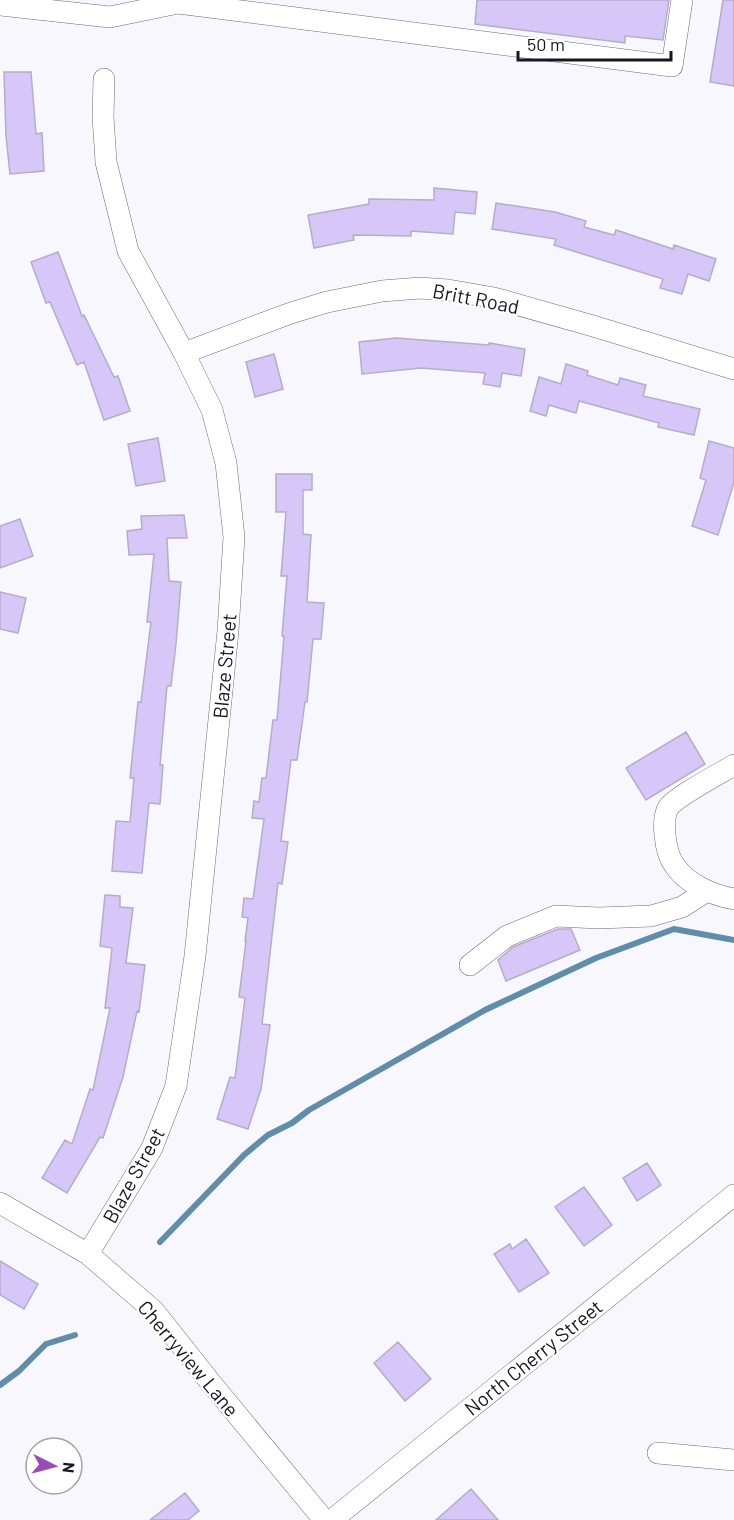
<svg xmlns="http://www.w3.org/2000/svg" width="734" height="1520" viewBox="0 0 734 1520" font-family="Barlow,sans-serif">
<style>
.lines{fill:none;stroke-linecap:round;stroke-linejoin:round}
.stream{stroke:#5f8daa;stroke-width:6}
.building{fill:#d6c7f8;stroke:#b4acc9;stroke-width:1.5}
.minor-casing{stroke:#6f6782;stroke-width:22}
.minor{stroke:#fff;stroke-width:21}
.labels{text-anchor:middle;dominant-baseline:central;stroke-width:4.5;stroke-linejoin:round;paint-order:stroke}
.street-label{font-size:20px;fill:#1a1621;stroke:#fff}
</style>
<rect width="100%" height="100%" fill="#f9f7fe"/>
<g class="lines">
<path class="stream" d="M160 1242 244 1155 268 1135 292 1123 309 1110 485 1010 596 958 674 929 734 940
M0 1385 19 1371 46 1344 75 1335"/>
</g>
<path class="building" d="M477 0H669L663 40 625 36V43L475 24Z
M723 0H734V86L710 82Z
M4 72H31L36 134 42 133 44 171 10 174 6 136Z
M434 188 477 192 475 214 455 212 453 234 411 231V236L353 235 354 240 314 248 308 215 369 204V199L434 200Z
M496 203 555 212 586 221 584 227 614 235 616 230 673 249 674 245 716 259 709 281 688 274 682 294 660 288 663 279 554 245 556 239 492 229Z
M58 252 82 316 84 315 114 377 118 376 130 411 104 420 84 362 77 365 50 302 46 303 31 262Z
M396 338 489 345V343L525 349 521 376 502 373 500 387 483 384 485 373 421 368 362 374 359 342Z
M274 354 283 389 255 397 246 362Z
M566 364 588 371 587 375 618 385 620 378 646 385 643 396 700 409 694 435 658 427 659 423 579 401 576 413 549 405 546 416 530 411 539 377 561 384Z
M158 438 165 481 136 486 128 444Z
M709 441 734 448V482L718 535 692 526 706 480 700 478Z
M276 474H312V490H303V534L311 535 307 602 324 603 321 639H313L307 702H305L297 760H291L281 841 288 842 282 884 278 883 262 1024 270 1025 261 1089 248 1129 217 1119 230 1077 235 1078 245 998 239 997 246 941H245L248 918 242 917 244 898 253 899 264 819 252 818 254 801 259 802 262 778H266L273 720H277L284 636H282L287 576H281L286 512H276Z
M184 515 187 538H167L169 581 181 582 176 644 171 686H167L160 765H163L160 804 149 803 142 873 112 871 116 821 130 822 134 778H130L138 702H141L151 622H147L154 554 129 555 127 531 142 529 141 516Z
M20 519 33 556 0 568V526Z
M0 592 26 598 18 633 0 629Z
M686 732 705 764 646 800 626 768Z
M105 895 120 896V907L133 908 126 963 145 965 139 1012 137 1011 123 1077 103 1138 100 1137 67 1193 42 1178 65 1140 72 1144 90 1089 93 1090 110 1008H105L112 948 100 946Z
M558 929H571L580 950 506 981 498 960 513 947Z
M647 1163 661 1185 637 1201 623 1178Z
M584 1187 612 1225 584 1246 555 1207Z
M526 1239 549 1273 519 1292 494 1254 510 1244 512 1249Z
M0 1261 38 1284 24 1309 0 1295Z
M398 1342 431 1379 405 1401 374 1363Z
M471 1489 498 1520H436Z
M185 1493 199 1511 188 1520H150Z"/>
<g class="lines">
<defs>
<path id="minor" d="M0 5 110 17 178 3 672 66 682 0
M184 353 291 313 327 302 382 291 420 288 448 290 494 298 593 326 734 369
M734 765C721 773 675 797 668 808 664 816 664 826 665 835 666 846 668 857 675 866 687 884 712 895 734 899
M470 965 507 936 556 916 599 918 651 916 682 907 707 891
M0 1203 88 1254 154 1311 211 1383 324 1520
M88 1254 152 1148 176 1086 195 956 228 631 234 537 226 463 212 410 184 353 128 251 106 162 103 117 104 79
M658 1453 734 1460
M332 1520 734 1195"/>
</defs>
<use href="#minor" class="minor-casing"/>
<use href="#minor" class="minor"/>
</g>
<g class="labels">
<g class="street-label">
<text transform="translate(476 298) rotate(11)">Britt Road</text>
<text transform="translate(224 666) rotate(-85)">Blaze Street</text>
<text transform="translate(133 1175) rotate(-61)">Blaze Street</text>
<text transform="translate(533 1357) rotate(-39)">North Cherry Street</text>
<text transform="translate(189 1358) rotate(50)">Cherryview Lane</text>
</g>
</g>
<g transform="translate(54 1466) rotate(96)"><circle r="28" fill="#ffffff" stroke="#a3a2a6" stroke-width="1.5"/>
<path d="M0-4.5L10 22L0 15L-10 22Z" fill="#9d4ab9"/>
<text y="-9" font-size="16" font-weight="bold" text-anchor="middle" fill="#1a1621">N</text>
</g>
<path d="M518 51v9h153v-9" fill="none" stroke="#1a1621" stroke-width="3"/>
<text x="527" y="51" font-size="18" fill="#1a1621" stroke="#ffffff" stroke-width="4.5" paint-order="stroke">50 m</text>
</svg>
